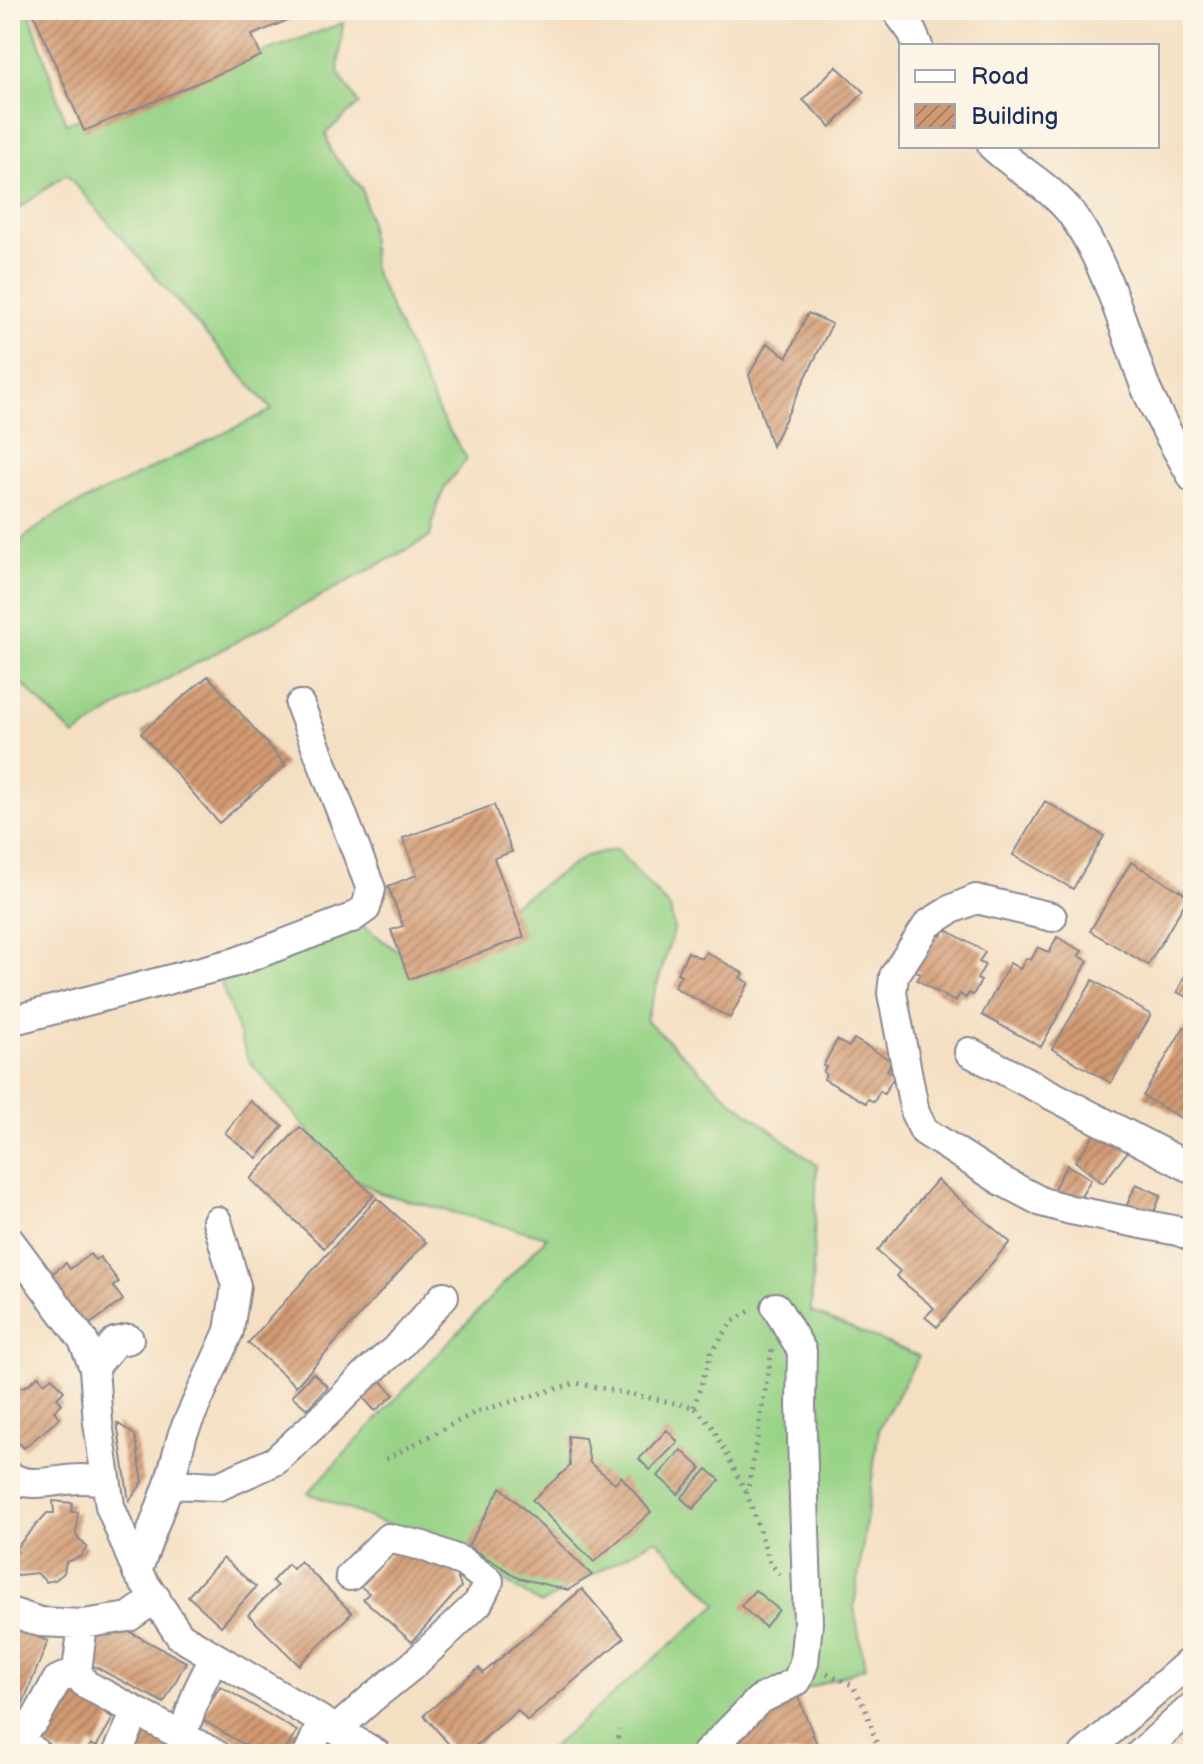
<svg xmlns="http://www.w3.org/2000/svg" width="1203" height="1764" viewBox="0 0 1203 1764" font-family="'Balsamiq Sans',sans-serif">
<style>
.grass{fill:#99d387;stroke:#5a8172;stroke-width:2}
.building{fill:url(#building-hatch)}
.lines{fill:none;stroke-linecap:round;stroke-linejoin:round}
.minor-casing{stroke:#888790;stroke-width:32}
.path{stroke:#888790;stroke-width:5;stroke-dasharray:2 6;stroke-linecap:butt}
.minor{stroke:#fff;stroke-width:28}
</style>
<defs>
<pattern id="building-hatch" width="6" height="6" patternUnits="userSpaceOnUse" patternTransform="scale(2)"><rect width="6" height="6" fill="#d29a72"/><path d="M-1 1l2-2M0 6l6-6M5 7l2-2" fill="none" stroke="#aa7e61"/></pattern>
</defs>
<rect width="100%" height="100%" fill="#fcf5e5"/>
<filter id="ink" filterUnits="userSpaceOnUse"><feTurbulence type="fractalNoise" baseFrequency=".0125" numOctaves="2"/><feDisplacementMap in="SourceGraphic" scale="16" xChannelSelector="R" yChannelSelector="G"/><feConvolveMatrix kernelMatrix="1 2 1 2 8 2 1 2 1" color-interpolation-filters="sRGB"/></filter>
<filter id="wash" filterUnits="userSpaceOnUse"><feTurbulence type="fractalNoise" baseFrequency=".006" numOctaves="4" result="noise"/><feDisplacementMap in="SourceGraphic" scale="32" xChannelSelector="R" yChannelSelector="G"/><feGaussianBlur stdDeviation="1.8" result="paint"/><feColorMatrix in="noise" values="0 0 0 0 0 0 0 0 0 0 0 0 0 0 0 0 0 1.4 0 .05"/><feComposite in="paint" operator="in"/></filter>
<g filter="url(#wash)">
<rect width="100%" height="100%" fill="#f4dfc2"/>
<path class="grass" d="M10 10H29L66 124 343 23 338 72 359 104 326 133 331 152 362 189 369 219 373 269 441 417 467 459 446 485 436 508 430 537 128 700 74 736 10 671V548L55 515 272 410 66 174 10 215Z
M616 849 670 908 674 930 646 1020 731 1100 817 1165 811 1312 919 1356 879 1428 854 1608 865 1667 772 1702 727 1754H544L718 1604 656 1539 541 1604 465 1556 308 1493 547 1237 380 1193 340 1169 248 1059 221 983 358 922 419 967 586 856Z"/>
<g id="blocks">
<path class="building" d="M32 10H304L305 13 252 35 261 56 84 131Z
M836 66 864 92 831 127 803 100Z
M808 313 832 324 772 446 749 375 767 343 787 357Z
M208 676 286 765 219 823 141 733Z
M1045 801 1104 836 1073 889 1013 855Z
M494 805 512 852 494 858 524 937 409 979 391 930 403 926 388 886 417 875 403 838Z
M1131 862 1189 896 1148 965 1090 931Z
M945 929 985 952 979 962 985 965 977 979 981 981 973 995 969 993 966 998 960 994 955 1002 917 980 921 974 913 969 933 932 941 936Z
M1057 937 1082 951 1079 956 1088 961 1041 1047 982 1015 1010 963 1020 969 1026 958 1031 960 1038 947 1049 953Z
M688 952 702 959 706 952 743 973 740 978 749 983 730 1018 674 987 681 975 677 973Z
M1193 960V1000L1177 992Z
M1093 980 1151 1015 1111 1083 1052 1049Z
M1184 1027 1193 1032V1125L1143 1096Z
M854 1039 892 1061 887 1070 895 1075 884 1094 880 1091 874 1102 868 1099 866 1103 824 1079 826 1074 823 1072 826 1067 823 1066 837 1040 849 1047Z
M250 1101 283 1126 257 1158 225 1133Z
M300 1127 374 1195 324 1248 250 1179Z
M1100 1127 1129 1150 1103 1183 1075 1161Z
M1067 1165 1091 1179 1077 1204 1053 1190Z
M937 1180 1010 1242 937 1327 925 1317 934 1308 896 1276 900 1271 877 1251Z
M1136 1184 1161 1195 1152 1217 1126 1207Z
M377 1198 426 1242 296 1386 248 1343Z
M90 1254 95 1260 100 1257 119 1282 113 1286 123 1300 82 1330 45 1279 66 1263 70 1269Z
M313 1373 328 1387 307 1409 292 1396Z
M38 1376 44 1383 52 1377 64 1391 57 1398 62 1404 54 1411 60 1418 24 1448 18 1442 10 1449V1401L16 1389 28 1385Z
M380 1379 394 1395 375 1411 361 1395Z
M117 1423 135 1435 143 1482 129 1501Z
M667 1430 678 1442 650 1470 639 1459Z
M568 1436 585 1438 590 1463 615 1483 621 1476 651 1512 594 1562 532 1500 570 1466Z
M681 1450 701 1468 678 1494 658 1476Z
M707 1469 720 1480 693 1509 681 1498Z
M501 1487 592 1575 568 1590 519 1578 468 1546Z
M53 1501 72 1503 71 1512H78L76 1536 87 1547 81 1556 66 1562 64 1573 55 1580 46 1582 37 1573 18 1575 10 1572V1552H17L16 1548 47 1513H54Z
M401 1542 451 1561 461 1587 412 1642 363 1599 369 1593 360 1586Z
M223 1558 256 1587 221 1626 188 1596Z
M300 1561 352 1613 299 1665 248 1615 277 1586 272 1581 288 1564 293 1569Z
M582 1589 624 1638 527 1721 518 1710 466 1754H457L424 1715 479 1668 483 1673Z
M755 1590 779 1610 765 1627 741 1606Z
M103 1624 117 1625 186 1662 164 1703 84 1661Z
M10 1626 48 1641 21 1708 10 1704Z
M69 1684 106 1705 103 1711 113 1718 96 1747 91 1744 85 1754H60L33 1739Z
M220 1686 297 1731 283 1754H260L201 1719Z
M798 1697 821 1754H745L736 1743 777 1702Z
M140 1724 192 1754H123Z"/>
</g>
</g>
<g filter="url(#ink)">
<use href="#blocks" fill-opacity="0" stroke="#888790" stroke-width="2"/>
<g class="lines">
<defs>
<path id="minor" d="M896 10 912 32 918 46
M992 146C1015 168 1052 188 1071 213 1105 259 1125 332 1145 386 1158 418 1176 448 1193 478
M1052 917 976 899 952 909 928 924 894 976 892 993 915 1113 924 1131 1002 1181 1042 1202 1071 1210 1178 1231 1193 1237
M10 1021 236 962 352 918 366 908 371 889 300 705
M969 1052 1193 1169
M10 1241 83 1340 94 1368 98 1423 110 1506 137 1572 180 1636 377 1754
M94 1368 115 1342 129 1339
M10 1476C29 1490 58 1479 80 1479 89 1479 97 1480 106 1480
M169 1484 219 1486 275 1461 326 1414 364 1376 398 1347 444 1296
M137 1572 169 1484 183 1433 229 1331 236 1286 217 1221
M10 1612 40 1622 83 1624 129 1617 156 1598
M83 1624 77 1671 85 1684 216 1754
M336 1730 372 1698 412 1666 478 1603 489 1581 463 1562 423 1546 388 1538 350 1576
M10 1736H17L37 1754
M17 1736 35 1720 57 1680 77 1671
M182 1736 198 1690 214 1657
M117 1754 136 1712
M308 1754 322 1722
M706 1754 759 1700 797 1681 804 1663 808 1623 801 1405 802 1351 776 1307
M1084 1754 1193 1659
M1140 1754 1193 1706"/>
</defs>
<use href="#minor" class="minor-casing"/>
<path class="path" d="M772 1350 756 1446 747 1493 770 1563 780 1575
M694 1407 711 1353 732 1322 753 1309
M386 1459 476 1412 576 1383 694 1407 712 1426 746 1492
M827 1673 852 1685 865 1708 880 1754
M615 1754 619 1730"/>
<use href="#minor" class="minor"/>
</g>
</g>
<rect width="1203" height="1764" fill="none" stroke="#fcf5e5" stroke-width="40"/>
<rect x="899" y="44" width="260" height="104" fill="#fcf5e5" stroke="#a2a6af" stroke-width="2"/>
<rect x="915" y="70" width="40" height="12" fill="#ffffff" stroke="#a2a6af" stroke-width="2"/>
<text x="971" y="84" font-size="24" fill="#1b2f5e">Road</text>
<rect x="915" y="104" width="40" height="24" fill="url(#building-hatch)" stroke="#a2a6af" stroke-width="2"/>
<text x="971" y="124" font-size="24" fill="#1b2f5e">Building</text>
</svg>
